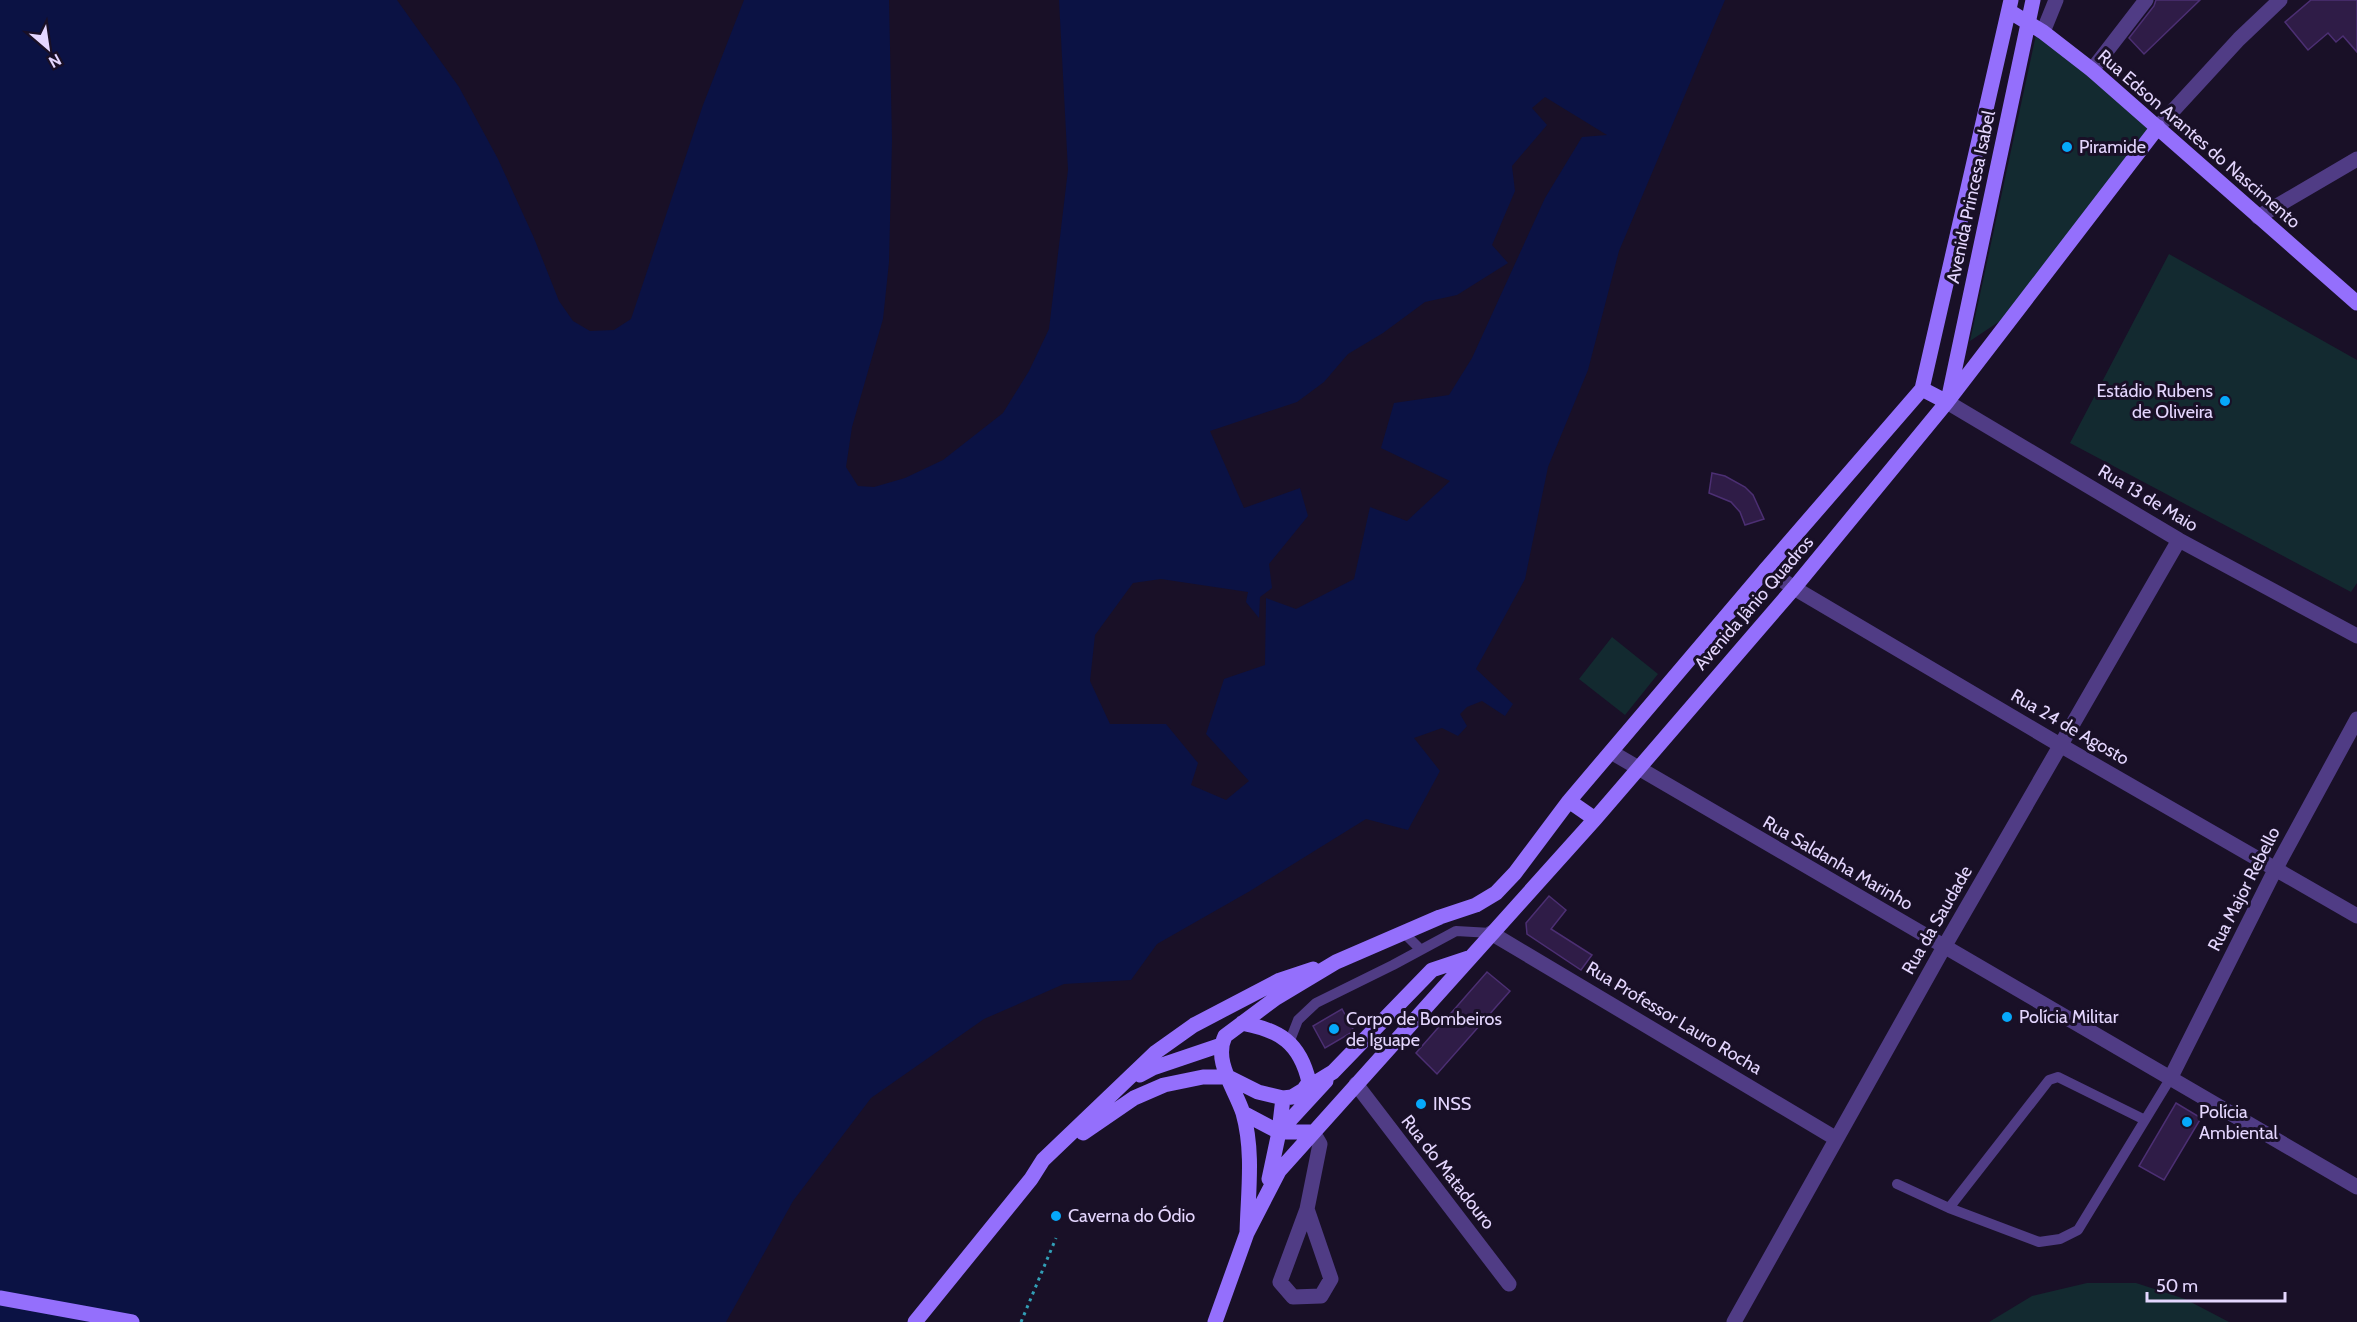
<svg xmlns="http://www.w3.org/2000/svg" width="2357" height="1322" viewBox="0 0 2357 1322" font-family="Cabin,sans-serif">
<style>
.green{fill:#132a30}
.water{fill:#0b1244;fill-rule:evenodd}
.building{fill:#2f1c47;stroke:#4c2f73;stroke-width:1.5}
.lines{fill:none;stroke-linecap:round;stroke-linejoin:round}
.path{stroke:#329fb7;stroke-width:3;stroke-dasharray:3 4.5;stroke-linecap:butt}
.service{stroke:#503c85;stroke-width:10}
.minor{stroke:#503c85;stroke-width:15}
.secondary{stroke:#946ffc;stroke-width:15}
.poi-dot{fill:#06a8fa;stroke:#191027;stroke-width:2}
.labels{text-anchor:middle;dominant-baseline:central;stroke-width:6;stroke-linejoin:round;paint-order:stroke}
.street-label{font-size:18px;fill:#e4d6fe;stroke:#191027}
.poi-label{font-size:18px;fill:#e4d6fe;stroke:#191027;text-anchor:start}
</style>
<rect width="100%" height="100%" fill="#191027"/>
<path class="green" d="M2037 30 2157 126 2000 321 1970 341Z
M2169 254 2357 360V583L2351 592 2070 443Z
M1612 637 1658 674 1625 715 1579 679Z
M2087 1283H2136L2185 1299 2229 1322H1989L2032 1296Z"/>
<path class="water" d="M0 0H397L459 87 498 159 534 238 559 301 573 321 590 331 614 330 631 319 703 105 744 0H889L892 140 889 262 883 319 852 427 846 467 858 486 874 487 905 478 943 460 1003 413 1029 371 1049 329 1068 170 1059 0H1725L1619 251 1588 370 1548 467 1525 579 1476 669 1513 704 1505 716 1482 701 1467 707 1460 714 1467 726 1458 736 1442 728 1414 738 1440 771 1408 830 1366 819 1250 891 1157 944 1131 980 1064 984 984 1019 871 1098 793 1201 726 1322H0ZM1545 97 1607 135 1582 137 1545 198 1472 358 1449 395 1394 403 1381 448 1450 481 1407 521 1370 507 1354 579 1296 609 1266 598 1265 665 1224 679 1206 734 1249 781 1226 800 1191 785 1198 763 1166 724H1110L1090 681 1095 635 1133 583 1161 579 1248 592 1246 602 1259 618 1260 597 1272 588 1269 564 1308 516 1300 488 1244 508 1210 431 1297 402 1324 382 1348 354 1383 333 1425 302 1457 295 1508 263 1492 245 1515 191 1512 166 1547 125 1532 108Z"/>
<path class="building" d="M2156 0H2200L2144 54 2129 38 2154 6Z
M2311 0H2357V52L2343 36 2336 42 2328 33 2308 50 2285 22Z
M1712 473 1725 476 1745 487 1753 495 1764 519 1745 525 1740 512 1731 502 1709 493Z
M1549 896 1566 910 1551 929 1592 955 1581 970 1527 934 1526 923Z
M1487 972 1510 991 1437 1074 1416 1053Z
M1342 1009 1354 1031 1325 1048 1313 1026Z
M2176 1103 2201 1118 2164 1180 2139 1166Z"/>
<g class="lines">
<path class="path" d="M1021 1322 1056 1238"/>
<path class="service" d="M1403 932 1420 949
M1289 1043 1298 1020 1316 1003 1393 965 1456 931 1491 933
M1897 1184 1949 1208 2039 1242 2060 1239 2078 1230 2170 1079
M1949 1208 2049 1080 2058 1077 2145 1120"/>
<path class="minor" d="M2043 32 2056 0
M2092 70 2146 0
M2158 127 2239 39 2280 0
M2258 217 2357 159
M1947 402 2179 540 2357 636
M1766 569 1794 588 2060 745 2357 916
M1611 752 2357 1187
M1491 933 1835 1138
M2170 1079 2276 868 2357 719
M1356 1084 1509 1284
M1307 1209 1331 1279 1321 1296 1293 1297 1280 1282 1307 1209 1320 1144 1313 1132
M1734 1322 1944 947 2179 540"/>
<path class="secondary" d="M2009 11 2043 32 2092 70 2357 303
M1922 389 1947 402
M1949 396 2033 0
M1569 801 1595 819
M1242 1023C1280 1030 1300 1043 1309 1082L1302 1092
M1140 1075 1153 1068 1221 1045
M1243 1113 1279 1132H1313
M1279 1132 1326 1081
M1083 1133 1134 1098 1164 1085 1203 1077H1228L1258 1092 1283 1098 1292 1097 1333 1072 1432 970 1468 958
M1269 1179 1279 1132 1283 1098
M1247 1233C1248 1193 1254 1152 1243 1113 1235 1088 1213 1062 1225 1036L1276 998 1336 962 1440 917 1476 905 1496 893 1515 873 1569 801 1766 569 1922 389 2011 0
M0 1298 132 1322
M915 1322 1031 1179 1043 1160 1156 1052 1194 1025 1280 980 1313 969
M1215 1322 1247 1233 1279 1171 1595 819 1794 588 1947 402 2158 127"/>
</g>
<g class="poi-dot">
<circle cx="2067" cy="147" r="6"/>
<circle cx="2225" cy="401" r="6"/>
<circle cx="2007" cy="1017" r="6"/>
<circle cx="1334" cy="1029" r="6"/>
<circle cx="1421" cy="1104" r="6"/>
<circle cx="2187" cy="1122" r="6"/>
<circle cx="1056" cy="1216" r="6"/>
</g>
<g class="labels">
<g class="street-label">
<text transform="translate(2199 139) rotate(41)">Rua Edson Arantes do Nascimento</text>
<text transform="translate(1971 197) rotate(-78)">Avenida Princesa Isabel</text>
<text transform="translate(2148 498) rotate(31)">Rua 13 de Maio</text>
<text transform="translate(1754 603) rotate(-49)">Avenida Jânio Quadros</text>
<text transform="translate(2070 727) rotate(30)">Rua 24 de Agosto</text>
<text transform="translate(1838 863) rotate(30)">Rua Saldanha Marinho</text>
<text transform="translate(2244 889) rotate(-63)">Rua Major Rebello</text>
<text transform="translate(1937 920) rotate(-60)">Rua da Saudade</text>
<text transform="translate(1674 1018) rotate(31)">Rua Professor Lauro Rocha</text>
<text transform="translate(1448 1172) rotate(52)">Rua do Matadouro</text>
</g>
<g class="poi-label">
<text x="2079" y="147">Piramide</text>
<text x="2213" y="391" text-anchor="end">Estádio Rubens<tspan x="2213" dy="21">de Oliveira</tspan></text>
<text x="2019" y="1017">Polícia Militar</text>
<text x="1346" y="1019">Corpo de Bombeiros<tspan x="1346" dy="21">de Iguape</tspan></text>
<text x="1433" y="1104">INSS</text>
<text x="2199" y="1112">Polícia<tspan x="2199" dy="21">Ambiental</tspan></text>
<text x="1068" y="1216">Caverna do Ódio</text>
</g>
</g>
<g transform="translate(48 48) rotate(151)" stroke="#191027" stroke-width="4.5" paint-order="stroke">
<path d="M0-4.5L10 22L0 15L-10 22Z" fill="#e4d6fe"/>
<text y="-9" font-size="16" font-weight="bold" text-anchor="middle" fill="#e4d6fe">N</text>
</g>
<path d="M2147 1292v9h138v-9" fill="none" stroke="#e4d6fe" stroke-width="3"/>
<text x="2156" y="1292" font-size="18" fill="#e4d6fe" stroke="#191027" stroke-width="4.5" paint-order="stroke">50 m</text>
</svg>
